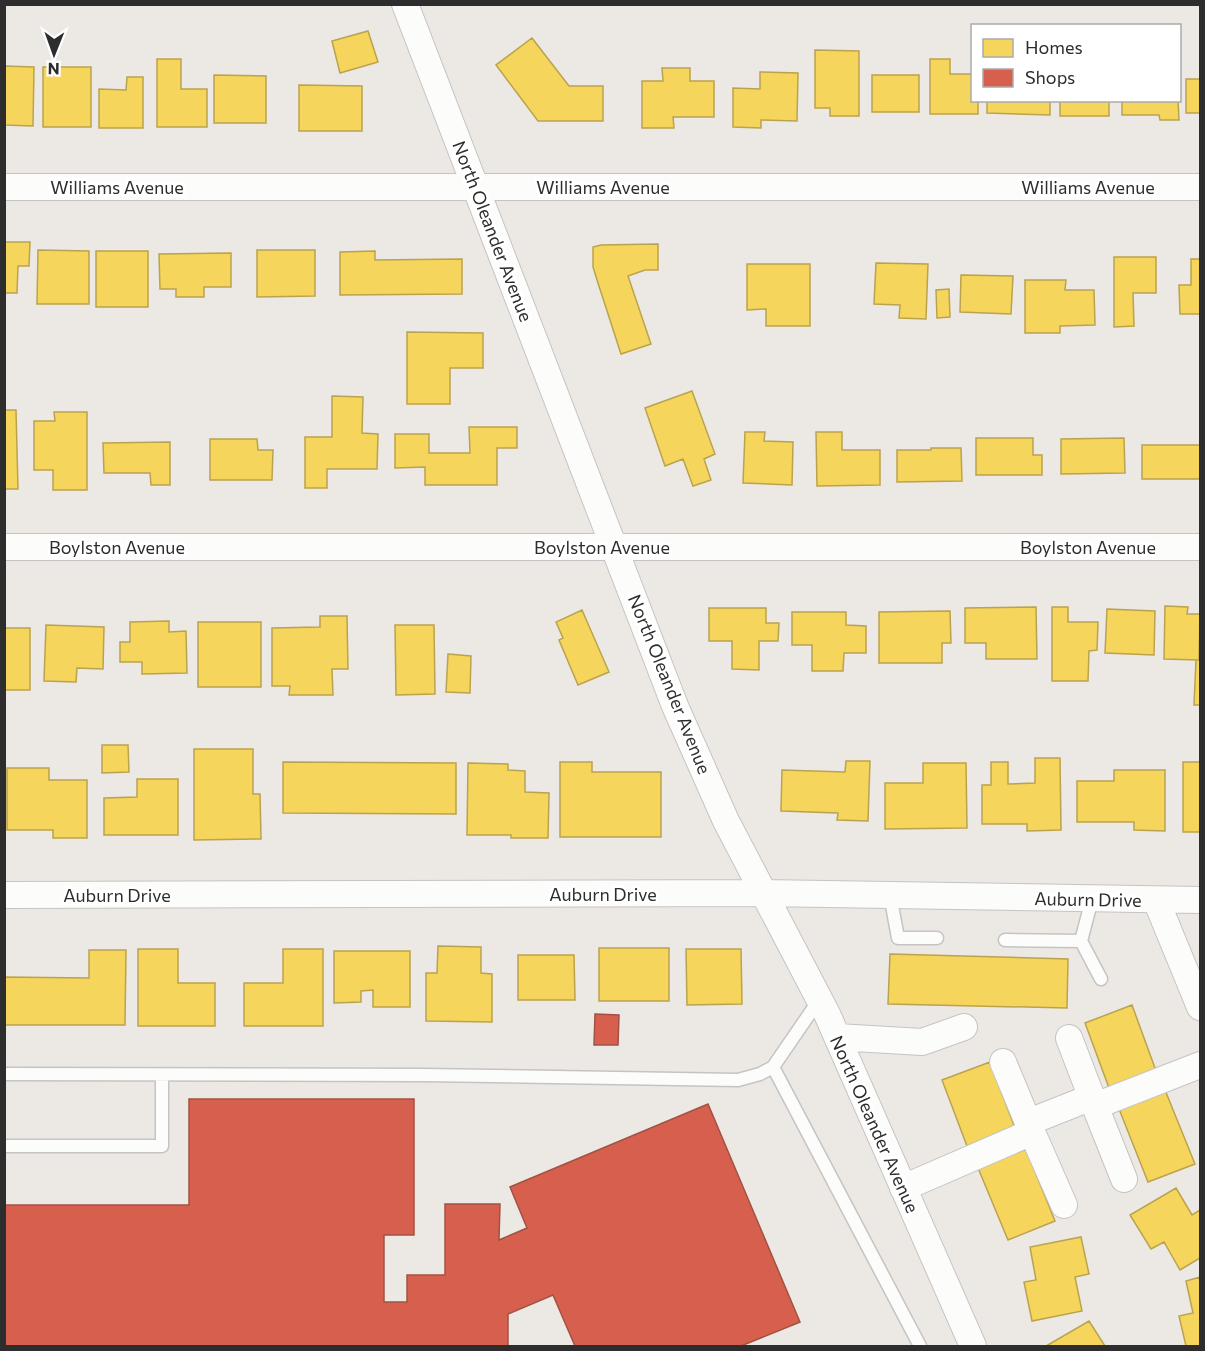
<svg xmlns="http://www.w3.org/2000/svg" width="1205" height="1351" viewBox="0 0 1205 1351" font-family="Commissioner,sans-serif">
<style>
.homes{fill:#f6d55c;stroke:#baa34e;stroke-width:1.5}
.shops{fill:#d6604d;stroke:#a35143;stroke-width:1.5}
.lines{fill:none;stroke-linecap:round;stroke-linejoin:round}
.lane-casing{stroke:#c5c4c4;stroke-width:15}
.street-casing{stroke:#c5c4c4;stroke-width:28}
.lane{stroke:#fcfcfb;stroke-width:12}
.street{stroke:#fcfcfb;stroke-width:26}
.labels{text-anchor:middle;dominant-baseline:central;stroke-width:6;stroke-linejoin:round;paint-order:stroke}
.street-label{font-size:18px;fill:#2d2d2d;stroke:#fff}
</style>
<rect width="100%" height="100%" fill="#ece8e4"/>
<path class="homes" d="M368 31 378 62 340 73 332 41Z
M532 38 569 86H603V121H538L496 65Z
M815 50 859 51V116H830V108H815Z
M157 59H181V89H207V127H157Z
M930 59H950V74H972V100H978V114H930Z
M4 66 34 67 33 126 4 125Z
M43 67H91V127H43Z
M662 68H690V81H714V117H673L674 128H642V81H663Z
M760 72 798 73 797 121 761 120V128L733 127V88L760 89Z
M214 75 266 76V123H214Z
M872 75H919V112H872Z
M127 77H143V128H99V89L126 90Z
M1186 79H1200V113H1186Z
M299 85 362 86V131H299Z
M987 100H1050V115L987 113Z
M1060 100H1109V116H1060Z
M1122 100H1178L1179 120H1160L1159 115H1122Z
M4 242H30L29 266H18L17 293H5V307Z
M658 244V270H645L628 276 651 344 621 354 597 280 593 267V247L601 245Z
M38 250 89 251V304H37Z
M257 250H315V296L257 297Z
M96 251H148V307H96Z
M375 251V260L462 259V294L340 295V252Z
M231 253V287H204V297H176V289H160L159 254Z
M1114 257H1156V293H1133L1134 326 1114 327Z
M1191 259H1200V314H1180L1179 285H1191Z
M876 263 928 264 926 319 899 318 900 305 874 304Z
M747 264H810V326H766V309L747 310Z
M961 275 1013 276 1011 314 960 312Z
M1025 280H1066L1065 290H1094L1095 325 1060 326V333H1025Z
M949 289 950 317 937 318 936 290Z
M407 332 483 333V368H450V404H407Z
M692 391 715 454 704 459 711 480 693 486 683 459 665 466 645 408Z
M332 396 363 397 362 433 378 434 377 469H327V488H305V437H332Z
M4 410H16L18 489H4Z
M54 412H87V490H53V470H34V421H55Z
M469 427H517V448H497V485H425V467L395 468V434H429V453H470Z
M745 432H765L764 441 793 442 792 485 743 483Z
M816 432H842V450H880V485L817 486Z
M976 438H1033V455H1042V475H976Z
M1124 438 1125 473 1061 474V439Z
M210 439H257L258 450H273L272 480H210Z
M170 442V485H151L150 473H104L103 443Z
M1142 445H1200V479H1142Z
M931 448H961L962 481 897 482V450H931Z
M1165 606 1188 607 1187 614H1200L1199 660 1164 659Z
M1036 607 1037 659H986V643H965V608Z
M1052 607H1068V622H1098L1097 650 1089 651 1088 681H1052Z
M709 608H766V623H779L778 641H759V670L732 669V641H709Z
M1107 609 1155 611 1154 655 1105 653Z
M582 610 609 672 578 685 559 640 563 638 556 622Z
M950 611 951 643H942V663H879V612Z
M792 612H846V625L866 626V653H844L843 671H812V645H792Z
M320 616H347L348 669H332L333 695H289L290 686H272V628L320 627Z
M169 621V632L186 631 187 673 142 674V662H120V642H130V622Z
M198 622H261V687H198Z
M46 625 104 627 103 669 77 668 76 682 44 681Z
M395 625H434L435 694 396 695Z
M4 628H30V690H4Z
M448 654 471 656 470 693 446 692Z
M1196 660H1200V705H1194Z
M102 745H128L129 772 102 773Z
M194 749H253V794H260L261 839 194 840Z
M1035 758H1060L1061 830 1027 831V824H982V785H991V762H1008V784L1035 783Z
M846 761H870L868 821 837 820 838 813 781 811 782 770 845 772Z
M283 762 456 763V814L283 813Z
M560 762H592V772H661V837H560Z
M1183 762H1200V832H1183Z
M468 763 508 764V770L525 771V792L549 793 548 838H511V835H467Z
M923 763H966L967 828 885 829V783H923Z
M7 768H49V780H87V838H53V830H7Z
M1114 770H1165V831L1134 830V822H1077V781H1114Z
M137 779H178V835H104V798L137 797Z
M438 946 481 947V973L492 974V1022L426 1021V973H437Z
M599 948H669V1001H599Z
M138 949H178V983H215V1026H138Z
M283 949H323V1026H244V983H283Z
M686 949H741L742 1004 687 1005Z
M89 950H126L125 1025H4V977L89 978Z
M334 951H410V1007H373V990L361 991V1002L334 1003Z
M890 954 1068 959 1067 1008 888 1004Z
M518 955H574L575 1000H518Z
M1132 1005 1159 1079 1112 1096 1085 1023Z
M990 1062 1018 1136 970 1154 942 1080Z
M1165 1090 1195 1164 1148 1182 1119 1109Z
M1026 1149 1055 1221 1008 1240 978 1168Z
M1176 1188 1192 1215 1200 1210V1258L1180 1270 1164 1242 1151 1249 1130 1215Z
M1081 1237 1089 1274 1075 1277 1082 1311 1032 1321 1024 1282 1036 1280 1030 1247Z
M1200 1277V1346H1186L1179 1316 1193 1313 1186 1281Z
M1089 1321 1105 1346H1046Z"/>
<path class="shops" d="M595 1014 619 1015 618 1045H594Z
M189 1099H414V1235H384V1302H407V1275H445V1204H500L499 1240 527 1228 510 1187 708 1104 800 1322 741 1346H575L553 1295 508 1314V1346H4V1205H189Z"/>
<g class="lines">
<defs>
<path id="lane" d="M890 895 898 938H937
M1005 940 1081 941 1092 899
M1081 941 1101 979
M773 1067 920 1346
M4 1074 424 1075 738 1080 760 1074 773 1067 819 1000
M4 1146H162V1075"/>
<path id="street" d="M405 4 675 706 726 821 827 1014 973 1346
M4 187H1200
M4 547H1200
M4 895 762 893 1200 900
M1156 900 1200 1007
M837 1037 922 1042 964 1027
M1069 1038 1095 1106
M1003 1062 1032 1132
M1029 1122 1092 1097
M1124 1179 1095 1106 1200 1065
M903 1188 1032 1132 1064 1205"/>
</defs>
<use href="#lane" class="lane-casing"/>
<use href="#street" class="street-casing"/>
<use href="#lane" class="lane"/>
<use href="#street" class="street"/>
</g>
<g class="labels">
<g class="street-label">
<text x="117" y="187">Williams Avenue</text>
<text x="603" y="187">Williams Avenue</text>
<text x="1088" y="187">Williams Avenue</text>
<text transform="translate(493 231) rotate(69)">North Oleander Avenue</text>
<text x="117" y="547">Boylston Avenue</text>
<text x="602" y="547">Boylston Avenue</text>
<text x="1088" y="547">Boylston Avenue</text>
<text transform="translate(670 684) rotate(68)">North Oleander Avenue</text>
<text x="603" y="894">Auburn Drive</text>
<text x="117" y="895">Auburn Drive</text>
<text transform="translate(1088 899) rotate(1)">Auburn Drive</text>
<text transform="translate(875 1124) rotate(66)">North Oleander Avenue</text>
</g>
</g>
<rect width="1205" height="1351" fill="none" stroke="#2d2d2d" stroke-width="12"/>
<rect x="971" y="24" width="210" height="78" fill="#ffffff" stroke="#ababab" stroke-width="1.5"/>
<rect x="983" y="39" width="30" height="18" fill="#f6d55c" stroke="#ababab" stroke-width="1.5"/>
<text x="1025" y="54" font-size="18" fill="#2d2d2d">Homes</text>
<rect x="983" y="69" width="30" height="18" fill="#d6604d" stroke="#ababab" stroke-width="1.5"/>
<text x="1025" y="84" font-size="18" fill="#2d2d2d">Shops</text>
<g transform="translate(54 54) rotate(181)" stroke="#ffffff" stroke-width="4.5" paint-order="stroke">
<path d="M0-4.5L10 22L0 15L-10 22Z" fill="#2d2d2d"/>
<text y="-9" font-size="16" font-weight="bold" text-anchor="middle" fill="#2d2d2d">N</text>
</g>
</svg>
